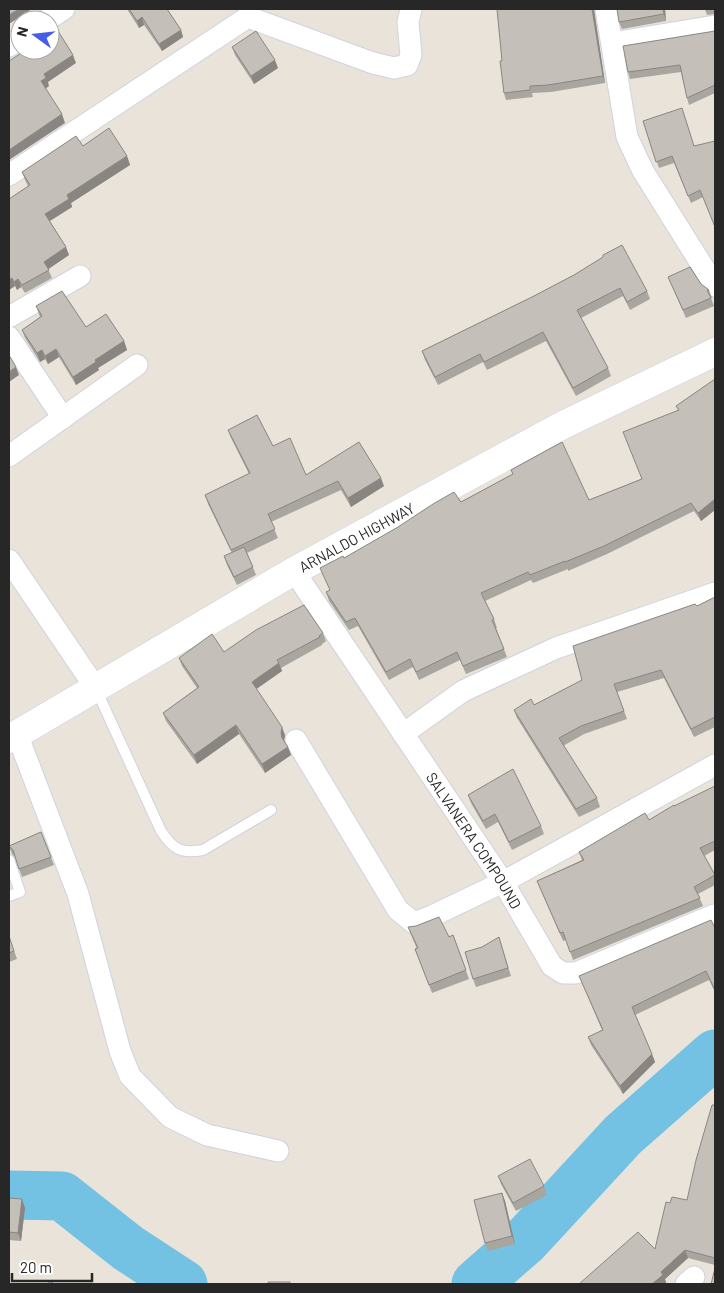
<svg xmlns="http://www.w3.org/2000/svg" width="724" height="1293" viewBox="0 0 724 1293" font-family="Barlow,sans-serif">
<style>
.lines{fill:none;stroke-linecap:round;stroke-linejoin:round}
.river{stroke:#73c2e4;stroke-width:49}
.service-casing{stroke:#cfd2df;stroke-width:12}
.minor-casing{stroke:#cfd2df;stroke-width:23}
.secondary-casing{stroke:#cfd2df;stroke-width:29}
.service{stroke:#fff;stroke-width:10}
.minor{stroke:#fff;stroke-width:21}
.secondary{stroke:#fff;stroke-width:28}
.wall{fill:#a9a59f}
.shaded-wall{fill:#898682}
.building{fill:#c4c0b9;stroke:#898682}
.labels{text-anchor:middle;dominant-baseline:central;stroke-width:5;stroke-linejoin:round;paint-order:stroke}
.street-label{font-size:15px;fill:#272727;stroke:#fff}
</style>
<rect width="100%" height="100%" fill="#e9e3da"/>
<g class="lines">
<path class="river" d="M9 1195 62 1196 128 1248 183 1284
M476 1284 525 1241 623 1135 715 1054"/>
<defs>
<path id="service" d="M96 689 161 831C173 849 180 854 203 850L271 810
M9 860 20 892 9 896"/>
<g id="minor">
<path d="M606 9 627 137 643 171 715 286"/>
<path d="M47 20 64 9"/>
<path d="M612 43 715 26"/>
<path d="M9 46 20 38"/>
<path d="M9 175 248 17 373 63 394 68 407 65 411 55 408 22 411 9"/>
<path d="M9 317 80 276"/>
<path d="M9 337 63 418"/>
<path d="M9 456 137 365"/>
<path d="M9 560 95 687"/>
<path id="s1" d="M294 571 503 882 552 966 563 973H576L714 915"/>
<path d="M17 734 78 894 120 1051 130 1076 170 1117 207 1135 278 1151"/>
<path d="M403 734 463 691 556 648 715 593"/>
<path d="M296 740 398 910 414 923 432 916 503 882 715 765"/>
<path d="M686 1284 694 1277"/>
</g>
<g id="secondary">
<path id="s2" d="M9 739 294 571 563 425 715 352"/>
</g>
</defs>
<use href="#service" class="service-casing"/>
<use href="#minor" class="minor-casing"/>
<use href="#secondary" class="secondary-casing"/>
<use href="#service" class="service"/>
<use href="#minor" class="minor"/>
<use href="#secondary" class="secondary"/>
</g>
<path class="wall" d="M127 9H167L181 30 183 37 162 51 144 25 139 28Z
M617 9H665L666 21 622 29 619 22Z
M705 9H715V14L707 15Z
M594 11 605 83 551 92 532 93 533 97 506 100 504 93 502 61Z
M715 31V93L689 105 687 98 681 72 630 79 628 72Z
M232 47 278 68 254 84 235 55Z
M643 121 695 146 703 197 691 203 674 163 659 168Z
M83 146 127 156 130 165 71 203 72 207 50 221 69 255 48 269 52 278 25 293 21 287 17 290 15 286 9 290V199L28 186 25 180 22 172Z
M574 275 647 291 650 299 630 310 623 296 581 318 608 368 611 376 576 396 546 341 487 370 483 362 438 385 425 360 422 351 532 297Z
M668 277 701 284 709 290 712 298H711L714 306 686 318Z
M36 306 86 327 124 341 127 350 98 368 99 370 76 385 59 357 48 364 45 359 40 362 25 338 22 330 40 317Z
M715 379V510L701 521 694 511 607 554 568 571V569L533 583 531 580 485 601 494 619 497 628H496L507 657 466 674 460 660 419 680 413 667 389 680 358 626 349 630 329 601 326 592 330 590 320 568 344 558 461 502 513 474 511 470 589 500 641 479 678 410 676 406Z
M228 430 273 446 306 475 384 486 351 507 341 490 271 522 278 538 247 553 256 575 237 585 227 565 224 556 232 553 208 504 205 495 249 474 231 438Z
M715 597V727L694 737 664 678 617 692 627 719 584 734 563 746 597 798 600 807 579 817 517 718 514 710 534 705 582 680 697 606Z
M323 633 326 641 322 644V645L281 668 282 671 256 689 285 735 284 740 288 747 291 755 265 773 239 734 197 764 166 721 163 713 197 688 182 666 179 658 224 652Z
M715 786V850L704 856 715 875V885L698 894 703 906 573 960 566 940 563 941 537 881 582 860 579 852 649 820Z
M468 795 541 826 544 834 512 850 498 822 486 829 471 803Z
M41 832 54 865 22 877 15 857 12 854 9 846Z
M408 927 449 937 453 935 469 979 432 993 415 949H417Z
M715 928V992L709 980 635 1015 655 1062 623 1094 591 1045 588 1037 602 1030 579 976Z
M9 936 17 959 9 962Z
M499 937 511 976 476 987 473 979Z
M715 1105V1265L688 1258 665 1279 666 1283 665 1284H579L655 1249 670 1203 687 1200Z
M498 1176 544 1186 547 1195 516 1211 501 1184Z
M502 1193 505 1201 515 1244 488 1251 485 1243Z
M9 1198 25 1208 21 1241 9 1240Z"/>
<path class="shaded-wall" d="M19 9H32L9 24V15Z
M592 9H594L605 83 603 76Z
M663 9H665L666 21 664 14Z
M142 17 144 25 139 28 137 21Z
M181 30 183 37 162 51 159 44Z
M73 55 76 63 48 82 49 86 44 90 41 81 44 74Z
M275 60 278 68 254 84 251 76Z
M62 114 65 123 9 160V150Z
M127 156 130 165 71 203 72 207 48 222 45 214 67 195Z
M66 247 69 255 47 270 44 262Z
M12 278 15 286 9 290V280Z
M18 279 21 287 17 290 14 282Z
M124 341 127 350 98 368 99 370 76 385 73 377 95 360Z
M56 349 59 357 48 364 45 356Z
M42 350 45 359 40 362 37 353Z
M16 367 19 375 9 382V372Z
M381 478 384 486 351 507 348 498Z
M715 499V510L701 521 698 513Z
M279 663 282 671 255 690 252 682Z
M236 725 239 734 197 764 194 755Z
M282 727 285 735 284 741 285 746 281 733Z
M288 747 291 755 265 773 262 764Z
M652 1054 655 1062 623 1094 620 1086Z
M502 1193 505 1201 515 1244 512 1236Z
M22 1199 25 1208 21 1241 18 1233Z
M685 1250 688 1258 665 1279 666 1283 665 1284H652L661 1272Z"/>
<path class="building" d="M9 9H19L9 15Z
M129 9H167L181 30 159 44 142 17 137 21Z
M497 9H592L603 76 548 85 530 86V90L504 93 500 61H502Z
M617 9H663L664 14 619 22Z
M58 31 73 55 44 74 46 78 41 81 62 114 9 150V61L26 50H50V36Z
M256 31 275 60 251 76 232 47Z
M715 31V85L687 98 680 65 628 72 623 46Z
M682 108 694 146 715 141V227L700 190 688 196 672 156 656 162 643 121Z
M109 128 127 156 67 195 69 199 45 214 66 247 44 262 49 270 22 285 18 279 14 282 12 278 9 280V199L30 185 22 172 76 136 83 146Z
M622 245 647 291 627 302 620 288 577 310 608 368 573 388 543 332 484 362 480 354 435 377 422 351 532 297 574 275 603 257V255Z
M690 267 701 284 709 290H707L711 298 683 310 668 277Z
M62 291 86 327 106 314 124 341 95 360 96 362 73 377 56 349 45 356 42 350 37 353 22 330 42 316 36 306Z
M9 355 16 367 9 372Z
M715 379V499L698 513 691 503 604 546 565 562V561L530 575 528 572 481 593 494 619 492 620 504 649 463 666 457 652 416 672 410 659 386 672 355 618 346 622 326 592 330 590 320 568 343 556 344 558 398 527 433 504 454 492 461 502 513 474 511 470 562 442 589 500 642 479 623 432 679 410 676 406Z
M257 415 273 446 290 438 306 475 359 442 381 478 348 498 338 481 268 514 275 529 231 550 205 495 250 473 228 430Z
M244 547 253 567 234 577 224 556Z
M715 597V717L691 729 661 670 614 684 624 711 581 726 559 738 597 798 576 809 514 710 531 699 534 705 582 680 573 646 695 604 697 606Z
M304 605 323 633 319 636 320 637 277 660 279 663 252 682 282 727 281 733 282 738 288 747 262 764 236 725 194 755 163 713 199 687 179 658 212 634 224 652 256 630Z
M513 769 541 826 509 842 495 814 483 821 468 795Z
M715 786V841L700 848 715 875 694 887 700 898 570 952 563 932 560 933 537 881 584 860 579 852 645 813 649 820 674 805V806Z
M41 832 51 857 19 869 13 850 9 846Z
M439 917 449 937 453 935 466 970 429 985 415 949 418 948 408 927 416 926Z
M711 920 715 928V990L706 971 632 1007 652 1054 620 1086 588 1037 603 1030 579 976Z
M9 936 14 951 9 953Z
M499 937 508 968 473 979 465 952 482 947Z
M712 1105H715V1258L685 1250 661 1272 663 1275 652 1284H579L638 1232 655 1249 666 1202 670 1203 672 1197 687 1200 696 1160Z
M530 1159 544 1186 513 1203 498 1176Z
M502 1193 512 1236 485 1243 474 1200Z
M9 1198 22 1199 18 1233 9 1232Z
M715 1268V1284H711Z
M50 1281 54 1284H48Z
M268 1282H290V1284H268Z"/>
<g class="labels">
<g class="street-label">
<text stroke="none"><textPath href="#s2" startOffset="402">ARNALDO HIGHWAY</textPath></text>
<text stroke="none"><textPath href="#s1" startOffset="324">SALVANERA COMPOUND</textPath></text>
</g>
</g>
<rect width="724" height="1293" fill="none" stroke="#272727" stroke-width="20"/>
<g transform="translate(35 35) rotate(285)"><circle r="24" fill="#ffffff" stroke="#a9a9a9"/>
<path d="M0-4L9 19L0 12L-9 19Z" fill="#445eeb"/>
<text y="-8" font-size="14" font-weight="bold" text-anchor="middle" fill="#272727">N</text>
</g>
<path d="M12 1273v8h80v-8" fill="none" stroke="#272727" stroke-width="2.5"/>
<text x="20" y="1273" font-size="15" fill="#272727" stroke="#ffffff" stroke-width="4" paint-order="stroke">20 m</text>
</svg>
